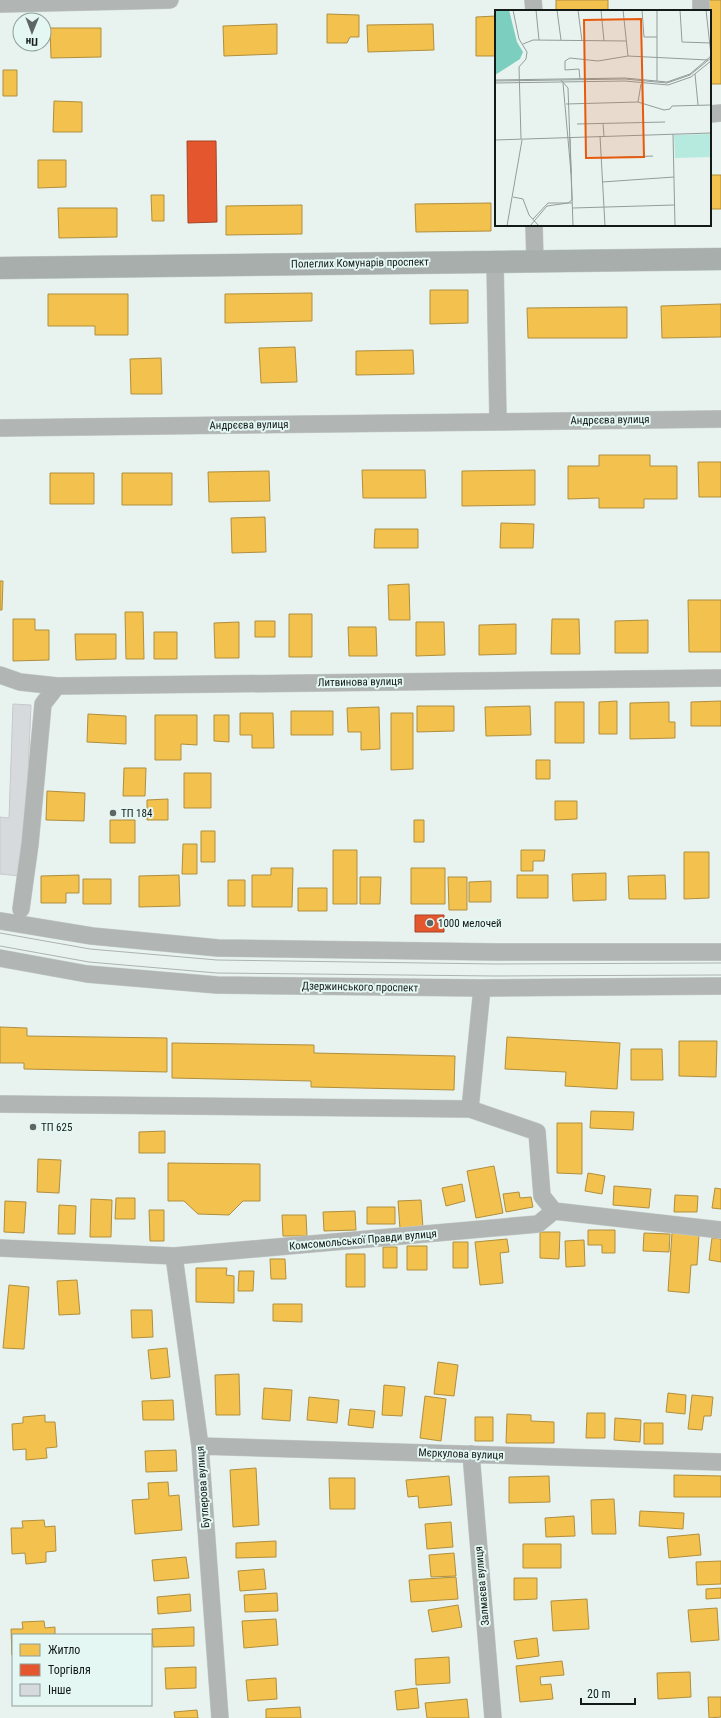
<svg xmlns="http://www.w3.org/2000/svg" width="721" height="1718" viewBox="0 0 721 1718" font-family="'Roboto Condensed',sans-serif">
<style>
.homes{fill:#f2c14e;stroke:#af8f3e}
.shops{fill:#e4572e;stroke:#a54527}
.building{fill:#d6dadc;stroke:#c5c9ca}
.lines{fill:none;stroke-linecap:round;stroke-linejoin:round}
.minor-casing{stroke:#c7cfcd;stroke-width:18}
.major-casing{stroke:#c7cfcd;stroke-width:23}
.minor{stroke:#b1b6b4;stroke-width:17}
.major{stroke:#a7aeac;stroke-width:22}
.tram{stroke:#acb2b0;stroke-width:1}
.poi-dot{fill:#5e6664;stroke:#e4f7f2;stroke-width:1.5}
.labels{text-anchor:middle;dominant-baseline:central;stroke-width:4;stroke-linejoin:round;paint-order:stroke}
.street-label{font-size:11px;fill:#131a18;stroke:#e4f7f2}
.poi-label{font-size:11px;fill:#131a18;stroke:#e4f7f2;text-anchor:start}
.inset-road{fill:none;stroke:#939c9a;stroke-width:1}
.view{fill:#e8590c;fill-opacity:0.15;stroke:#e8590c;stroke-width:2}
.inset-edge{fill:none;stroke:#131a18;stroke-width:2}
</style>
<rect width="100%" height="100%" fill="#e8f3f0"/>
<path class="homes" d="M556 0H608V11H556Z
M708 0H721V84H711L710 11H708Z
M327 14 359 15V37H350L347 43H327Z
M496 16V56H476V17Z
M277 24V54L224 56 223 26Z
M433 24 434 50 368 52 367 25Z
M50 28H101V57L51 58Z
M3 70H17V96H3Z
M54 101 82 102V132H53Z
M38 160H66V187L38 188Z
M710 175H721V209H710Z
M151 195H164V221H152Z
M491 203V231L416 232 415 204Z
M302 205V234L226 235V206Z
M58 208H117V237L59 238Z
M430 290H468V323L430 324Z
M312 293V321L225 323V294Z
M48 294H128V335H95V326H48Z
M721 304V337L662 338 661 306Z
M627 307V338H528L527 308Z
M295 347 297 382 261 383 259 348Z
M413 350 414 374 356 375V351Z
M161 358 162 394H131L130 359Z
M599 455H650V466H677V499H644V508H599V498L568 499V466H599Z
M698 462H721V497H699Z
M362 470H425L426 498H363Z
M535 470V505L462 506V471Z
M269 471 270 501 209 502 208 472Z
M50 473H94V504H50Z
M122 473H172V505H122Z
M265 517 266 552 232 553 231 518Z
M501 523 534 524 533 548H500Z
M375 529H418V548H374Z
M0 581H3L2 610H0Z
M409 584 410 620H389L388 585Z
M688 600H721V652H689Z
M125 612H143L144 659H126Z
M289 614H312V657H289Z
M13 619H35V630H49V660L13 661Z
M552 619H579L580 654H551Z
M648 620V653H615V621Z
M255 621H275V637H255Z
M239 622V658H215L214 623Z
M416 622H444L445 655 416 656Z
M516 624V654L479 655V625Z
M348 627H376L377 656H349Z
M154 632H177V659H154Z
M75 634H116V659L76 660Z
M617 701V734H599V702Z
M721 701V726H691V702Z
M555 702H584V743H555Z
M669 702V722H675V738L630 739V703Z
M417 706H454V731L417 732Z
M530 706 531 735 486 736 485 707Z
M379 707 380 749 361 750V732H348L347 708Z
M291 711H333V735H291Z
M240 713H273L274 748H252V735H240Z
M391 713H413V769L391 770Z
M88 714 126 716V744L87 742Z
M155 715H197V745L181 744V760H155Z
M214 715H229V742L214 741Z
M536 760H550V779H536Z
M124 768H146L145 796H123Z
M184 773H211V808H184Z
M47 791 85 793 84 821 46 820Z
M168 799V820H147V800Z
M555 801H577V819L555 820Z
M110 820H135V843H110Z
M414 820H424V842H414Z
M201 831H215V862H201Z
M183 844H197V874H182Z
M333 850H357V904H333Z
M521 850H545L544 861H533V871H521Z
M684 852H709V898L684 899Z
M271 868H293L292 907H252V875H271Z
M411 868H445V904H411Z
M606 873V900L573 901 572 874Z
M79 875V893H66V903H41V876Z
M179 875 180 906 139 907V876Z
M517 875H548V898H517Z
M665 875 666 899H629L628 876Z
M360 877H381L380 904H360Z
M448 877H467V910H449Z
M83 879H111V904H83Z
M228 880H245V906H228Z
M491 881V902H469V882Z
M298 888H327V911H298Z
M0 1027 27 1028V1036L167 1038V1072L24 1069V1063H0Z
M507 1037 620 1043 617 1089 565 1086 566 1072 505 1069Z
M679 1041H717L716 1077 679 1076Z
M172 1043 314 1045V1053L455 1056 454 1090 311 1087V1081L172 1078Z
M631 1049H662L663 1080H631Z
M591 1111 634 1112 633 1130 590 1128Z
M557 1123H582V1174L557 1173Z
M165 1131V1153H139V1132Z
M38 1159 61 1160 59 1193 37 1192Z
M168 1163 260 1164V1201H243L229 1215 198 1214 184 1201H168Z
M494 1166 503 1213 476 1218 467 1171Z
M588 1173 605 1176 602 1194 585 1191Z
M462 1184 465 1201 446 1206 442 1188Z
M614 1186 651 1189 649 1208 613 1205Z
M715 1188 721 1189V1209L712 1208Z
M519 1192 520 1198 531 1197 533 1207 506 1212 503 1194Z
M675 1195 698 1196 697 1212H674Z
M116 1198H135V1219H115Z
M91 1199 112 1200 111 1237H90Z
M421 1200 423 1228 400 1229 398 1201Z
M5 1201 26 1202 24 1233 4 1232Z
M59 1205 76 1206 75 1234H58Z
M367 1207H395V1224H367Z
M149 1210H164V1241H150Z
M355 1211 356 1230 324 1231 323 1212Z
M282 1215H306L307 1236H283Z
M588 1230H615V1253H602V1245H588Z
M540 1232H560L559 1259 540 1258Z
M644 1233 670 1234 669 1252 643 1251Z
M672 1233 699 1235 697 1265H691L689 1293 668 1291Z
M712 1238 721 1239V1262L709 1260Z
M507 1239 509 1252 500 1253 503 1283 480 1285 475 1242Z
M584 1240 585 1266 566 1267 565 1241Z
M453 1242H468V1268H453Z
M407 1246H427V1270H407Z
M383 1247H397V1268H383Z
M346 1254H365V1287H346Z
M270 1259H285L286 1279H271Z
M196 1268H227L226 1275 234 1276V1303L196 1302Z
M239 1271H254L253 1291H238Z
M77 1280 80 1314 59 1315 57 1281Z
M9 1285 29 1287 24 1349 3 1348Z
M273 1304H302V1322L273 1321Z
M131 1310H152L153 1337 132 1338Z
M167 1348 170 1377 151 1379 148 1350Z
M438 1362 458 1365 454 1396 434 1394Z
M239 1374 240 1415H216L215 1375Z
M384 1385 405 1387 402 1416 382 1415Z
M264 1388 292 1390 290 1421 262 1419Z
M668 1393 686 1395 685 1414 666 1412Z
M692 1395 713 1397 711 1416H704L702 1430 688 1429Z
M425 1396 446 1399 441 1441 420 1438Z
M309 1397 339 1400 337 1423 307 1420Z
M173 1400 174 1420H143L142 1401Z
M350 1409 375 1411 373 1428 348 1425Z
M587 1413H605V1438H586Z
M507 1414 531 1415V1421L554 1422V1443H506Z
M45 1415V1422H55L57 1447 46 1448 47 1458 26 1460V1449L13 1450 12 1424 23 1423V1417Z
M475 1417H493V1441H475Z
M615 1418 641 1420 640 1442 614 1440Z
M644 1423H663V1444H644Z
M176 1450 177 1471 146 1472 145 1451Z
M256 1468 259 1525 233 1527 230 1470Z
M674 1475 721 1476V1497H674Z
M449 1476 452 1505 419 1508 418 1496 408 1497 406 1480Z
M549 1476 550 1502 509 1503V1477Z
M329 1478H355V1509H330Z
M168 1482 169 1496 179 1495 182 1530 135 1534 132 1500 149 1499 148 1483Z
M614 1499 616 1534H592L591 1500Z
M640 1511 684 1513 683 1529 639 1526Z
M574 1516 575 1536 546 1537 545 1518Z
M44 1520 45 1527 55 1526 56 1551 46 1552V1562L26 1564 25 1553 12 1554 11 1528H23L22 1521Z
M451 1522 453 1547 427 1549 425 1524Z
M699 1534 701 1555 669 1558 667 1537Z
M276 1541V1557L236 1558V1543Z
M523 1544H561V1568H523Z
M454 1553 456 1576 431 1577 429 1555Z
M186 1557 189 1578 154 1581 152 1560Z
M721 1561V1584L697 1585 696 1562Z
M264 1569 266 1589 240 1591 238 1571Z
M456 1577 458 1599 411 1602 409 1580Z
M514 1578H537V1599L514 1600Z
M721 1588V1598L706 1599V1589Z
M277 1593 278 1611 245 1612 244 1595Z
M190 1594 191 1611 158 1614 157 1597Z
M587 1599 589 1629 553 1631 551 1601Z
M458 1605 462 1627 432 1632 428 1610Z
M717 1608 719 1640 691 1642 688 1610Z
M276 1619 278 1645 244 1648 242 1621Z
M44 1621 45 1628 55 1627V1635H13L12 1655 11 1629H23L22 1622Z
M194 1627V1646L153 1647 152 1629Z
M537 1638 539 1656 517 1659 514 1641Z
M449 1657 450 1683 416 1685 415 1659Z
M562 1661 564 1675 540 1677 541 1685 551 1684 553 1699 520 1702 516 1666Z
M196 1667V1688L166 1689 165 1668Z
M690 1672 691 1697 658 1699 657 1673Z
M276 1678 277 1699 248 1701 246 1680Z
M417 1688 419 1708 397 1710 395 1691Z
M708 1697H721V1717L709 1718Z
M467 1699 469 1718H427L425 1703Z
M300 1707 301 1718H266V1709Z
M197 1710 198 1718H175L174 1712Z"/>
<path class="shops" d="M187 141H216L217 222 188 223Z
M415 915H444V932H415Z"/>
<path class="building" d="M13 704 31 705 26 820 20 876 0 874V817L9 818Z"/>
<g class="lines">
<defs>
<path id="minor" d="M533 0 534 11
M701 0V11
M0 4 170 0
M710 114 721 113
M534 225 535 262
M495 262 498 421
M0 428 721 419
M0 675 20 682 57 686 721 678
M21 909 30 844 43 704 57 686
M0 921 92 936 218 948 496 952H721
M0 958 87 974 217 985 482 988 721 986
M482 988 470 1109 537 1132 542 1196 554 1211
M0 1104 470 1109
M0 1248 174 1256 538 1224 554 1211 721 1230
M174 1256 200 1446 220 1718
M200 1446 721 1462
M471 1454 493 1718"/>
<path id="major" d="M0 268 721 259"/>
</defs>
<use href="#minor" class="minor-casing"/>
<use href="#major" class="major-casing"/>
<use href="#minor" class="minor"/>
<use href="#major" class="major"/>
<path class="tram" d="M0 933 90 949 217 960 495 964 721 963
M0 946 89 962 217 973 495 976 721 975"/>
</g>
<g class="poi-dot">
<circle cx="113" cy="813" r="4"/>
<circle cx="430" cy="923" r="4"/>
<circle cx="33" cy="1127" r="4"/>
</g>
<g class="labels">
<g class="street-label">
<text transform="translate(360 263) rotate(-1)">Полеглих Комунарів проспект</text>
<text transform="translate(610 420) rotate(-1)">Андрєєва вулиця</text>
<text transform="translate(249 425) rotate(-1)">Андрєєва вулиця</text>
<text transform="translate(360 682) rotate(-1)">Литвинова вулиця</text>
<text transform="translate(360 987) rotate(1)">Дзержинського проспект</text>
<text transform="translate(363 1240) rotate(-5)">Комсомольської Правди вулиця</text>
<text transform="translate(461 1454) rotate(2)">Мєркулова вулиця</text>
<text transform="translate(203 1487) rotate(-94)">Бутлерова вулиця</text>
<text transform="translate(482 1586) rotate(-95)">Залмаєва вулиця</text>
</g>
<g class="poi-label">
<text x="121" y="813">ТП 184</text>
<text x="438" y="923">1000 мелочей</text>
<text x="41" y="1127">ТП 625</text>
</g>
</g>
<g transform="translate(495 10)">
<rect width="216" height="216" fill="#e8f3f0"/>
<path d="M216 124V147L180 148 179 125Z" fill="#b6eade"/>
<path d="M0 0H14L22 32 28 42 25 49 0 65Z" fill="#7ccfbf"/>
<path class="inset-road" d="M18 0 24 29 32 42 31 49 24 57 26 129M41 0 44 30M62 0 66 30M83 0 87 31M106 0 109 31M128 0 133 46M147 0 149 27H162M185 0 187 32 216 33M211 0 216 45M28 34 38 30 131 31M200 64 203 95M85 69 84 59 70 60V51L75 48 103 51 133 46 213 50M0 70 130 68 172 72 195 64 216 46M0 71 130 69 172 73 195 65 216 48M162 71V0M0 73 130 71 173 75 196 67 216 51M68 73 76 163M143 92 146 74M71 94 143 92 169 100 175 99 177 96 216 95M82 114 170 112M108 114 109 126M178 124 180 216M105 126 110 216M75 127 78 216M0 130 216 123M106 148 158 146M107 172 179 167M18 187 28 189 34 205 44 216M78 198 179 195M38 209 53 193H77M12 216 27 130M35 216 52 196 73 193 77 190 73 78 66 70"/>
<path class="view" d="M146 9 149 147 91 148 89 10Z"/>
<rect width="216" height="216" class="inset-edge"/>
</g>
<rect x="12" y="1634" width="140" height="72" fill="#e4f7f2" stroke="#909f9b"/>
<rect x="20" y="1644" width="20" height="12" fill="#f2c14e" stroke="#909f9b"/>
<text x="48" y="1654" font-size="12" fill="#131a18">Житло</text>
<rect x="20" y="1664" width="20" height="12" fill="#e4572e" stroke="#909f9b"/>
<text x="48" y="1674" font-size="12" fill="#131a18">Торгівля</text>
<rect x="20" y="1684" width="20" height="12" fill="#d6dadc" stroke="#909f9b"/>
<text x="48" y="1694" font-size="12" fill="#131a18">Інше</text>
<g transform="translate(32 32) rotate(181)"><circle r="19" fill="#e4f7f2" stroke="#909f9b"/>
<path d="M0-3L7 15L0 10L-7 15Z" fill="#5e6664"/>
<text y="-6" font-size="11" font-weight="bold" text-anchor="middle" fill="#131a18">Пн</text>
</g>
<path d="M581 1698v6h54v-6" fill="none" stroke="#131a18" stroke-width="2"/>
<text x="587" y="1698" font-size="12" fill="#131a18" stroke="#e4f7f2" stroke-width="3" paint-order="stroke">20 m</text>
</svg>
